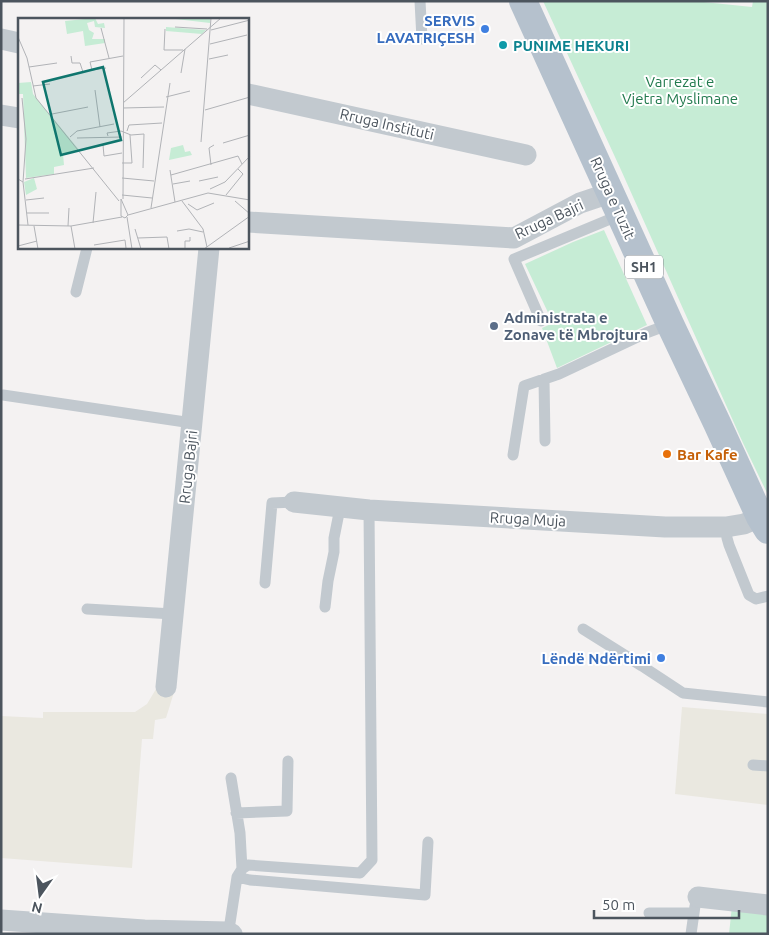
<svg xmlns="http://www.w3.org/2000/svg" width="769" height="935" viewBox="0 0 769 935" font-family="Ubuntu,sans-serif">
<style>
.commercial{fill:#eae8e0}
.green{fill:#c6ecd5}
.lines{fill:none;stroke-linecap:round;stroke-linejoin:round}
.service{stroke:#c2c9cf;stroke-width:11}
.minor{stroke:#c2c9cf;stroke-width:21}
.primary{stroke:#b5c1cd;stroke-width:28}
.shop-dot{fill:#3f7fe0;stroke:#fff;stroke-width:2}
.culture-dot{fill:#0f9aa8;stroke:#fff;stroke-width:2}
.service-dot{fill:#5c6f8a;stroke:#fff;stroke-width:2}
.food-dot{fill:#e8710a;stroke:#fff;stroke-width:2}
.labels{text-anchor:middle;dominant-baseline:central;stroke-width:4;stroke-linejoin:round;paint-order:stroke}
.shield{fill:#fff;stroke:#82888e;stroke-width:1}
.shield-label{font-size:14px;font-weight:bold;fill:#4c555e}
.shop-label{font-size:15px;font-weight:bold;fill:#366cbe;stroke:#fff;text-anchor:end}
.culture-label{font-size:15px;font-weight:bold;fill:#0d838f;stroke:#fff;text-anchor:start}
.park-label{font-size:15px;fill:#227a4e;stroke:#fff}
.street-label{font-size:15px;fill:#4c555e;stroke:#fff}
.service-label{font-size:15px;font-weight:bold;fill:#4e5e75;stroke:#fff;text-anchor:start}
.food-label{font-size:15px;font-weight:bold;fill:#c56008;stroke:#fff;text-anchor:start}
.inset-road{fill:none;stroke:#b1b3b7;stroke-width:1}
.view{fill:#0f766e;fill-opacity:0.15;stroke:#0f766e;stroke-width:2.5}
.inset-edge{fill:none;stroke:#4c555e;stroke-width:2.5}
</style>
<rect width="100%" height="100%" fill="#f4f2f2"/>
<path class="commercial" d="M156 689H175L166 718 155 720 153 739H142L132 868 1 858V716L43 718V712H135L147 704Z
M682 707 768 714V805L675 794Z"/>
<path class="green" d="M543 1H694L752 7 753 1H768V495L743 443 621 170Z
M604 230 647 325 557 368 542 328 553 323 525 264 573 242Z
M732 906 768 910V934H729Z"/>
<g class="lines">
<path class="service" d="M420 1 422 39
M76 292 87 248
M541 321 514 259 620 215
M544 379 545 441
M3 395 192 423
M513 455 524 386 559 374 646 333 670 324
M726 527 727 538 729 545 749 595 756 599 768 596
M265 583 272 503 294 502
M325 607 328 581 334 552V538L339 513 341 507
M87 609 173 614
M583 629 642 666 683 693 768 702
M753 765 768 766
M231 778 240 833 242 869
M236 813 287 811 288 761
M237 877 250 880 425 895 428 842
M649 913H694
M227 932 230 923 237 877 242 869 248 865 360 873 372 860 369 510
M691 934 695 906"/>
<path class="minor" d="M1 39 19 43
M248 94 526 155
M1 115 19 118
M248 222 514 238 580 203 610 193
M294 502 369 510 665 527H726L744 524 760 517
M166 687 209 248
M698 897 768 905
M1 920 144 930V934
M144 930 227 932 232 934"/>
<path class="primary" d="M523 1 670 324 717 423 760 517 768 530"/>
</g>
<g class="shop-dot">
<circle cx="485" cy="29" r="5"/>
<circle cx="661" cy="658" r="5"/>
</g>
<circle class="culture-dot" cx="503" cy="45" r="5"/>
<circle class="service-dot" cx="494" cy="326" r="5"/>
<circle class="food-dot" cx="667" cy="454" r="5"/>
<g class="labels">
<rect class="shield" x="625" y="255.5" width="38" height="23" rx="4"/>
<g class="shield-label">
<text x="644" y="267">SH1</text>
</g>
<g class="shop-label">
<text x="475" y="20">SERVIS<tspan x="475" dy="17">LAVATRIÇESH</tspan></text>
<text x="651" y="658">Lëndë Ndërtimi</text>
</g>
<g class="culture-label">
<text x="513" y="45">PUNIME HEKURI</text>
</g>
<g class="park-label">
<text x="680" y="81">Varrezat e<tspan x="680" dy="17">Vjetra Myslimane</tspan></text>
</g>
<g class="street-label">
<text transform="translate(387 124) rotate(13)">Rruga Instituti</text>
<text transform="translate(613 198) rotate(66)">Rruga e Tuzit</text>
<text transform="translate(549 219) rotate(-25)">Rruga Bajri</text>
<text transform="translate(188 467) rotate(-84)">Rruga Bajri</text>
<text transform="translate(528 519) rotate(3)">Rruga Muja</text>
</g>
<g class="service-label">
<text x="504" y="317">Administrata e<tspan x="504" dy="17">Zonave të Mbrojtura</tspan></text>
</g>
<g class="food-label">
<text x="677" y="454">Bar Kafe</text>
</g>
</g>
<g transform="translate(18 18)">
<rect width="231" height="231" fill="#f4f2f2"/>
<path d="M77 0 80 6 86 5 87 10 77 9 76 3 69 5 71 12 76 15 74 21H87V25L67 28 65 13 49 16 47 3ZM149 0H192V5ZM148 9 187 12H188L184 16 148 13ZM13 64 15 76 62 133 45 136 46 147 36 149V156L8 160 5 76H0V65ZM165 127 167 134 172 133 174 137 151 142 153 130ZM16 160 19 171 8 177 6 164Z" fill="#c6ecd5"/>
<path class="inset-road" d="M157 9 189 11M83 10 91 40M147 11 146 32H165M193 12 232 2M0 19 9 40 18 80 101 183M192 26 229 17M53 38 54 45H62L65 54 74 52M191 41 210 37M11 49 39 45M88 50 74 52 72 44 105 38M163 55 167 31M123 60 137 47 143 52M15 68 32 66M77 72 82 109M148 79 172 73M4 80 8 121 5 164M105 85 203 0M105 90 146 89M187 92 232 79M34 96 70 89M109 113 111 107 144 105M90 118 89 115 103 113 113 117 126 116 125 150M52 119 59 113 96 106M59 120 104 119M183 124 193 0M205 125 232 117M85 127 86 138 104 135M104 145H114L112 117M193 147 191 130 196 127M152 152 157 184M153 157 220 138 224 146M104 160 136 163M0 161 5 164 10 207M7 161 76 150M181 163 200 159M155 166 172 163M192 171 207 164 232 138M104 177 134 180M208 177 225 156 220 151M103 181 110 197 107 200 103 198ZM105 181 106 0M8 182 26 180M164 183 185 211 189 229M217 183 232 196M170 186 179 192 196 185M133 190 152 65M9 195H31M110 197 190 175 232 182M109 199 114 231M75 205 78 174M0 207 53 208 104 199M16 208 20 231M50 208 51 190M53 208 57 231M117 211 123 231M159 213 171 211 185 214M120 220 149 219 151 231M76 227 107 222 108 230M0 228 19 223M211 230 232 223M167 231V223H172V219M186 231 232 198"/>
<path class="view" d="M85 49 103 122 43 137 25 64Z"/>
<rect width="231" height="231" class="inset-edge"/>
</g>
<rect width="769" height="935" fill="none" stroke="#4c555e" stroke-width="5"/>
<g transform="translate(40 895) rotate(194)" stroke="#ffffff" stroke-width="4" paint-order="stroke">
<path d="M0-4L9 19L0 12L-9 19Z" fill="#4c555e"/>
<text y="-8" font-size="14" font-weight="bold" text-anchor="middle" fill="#4c555e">N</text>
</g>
<path d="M594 910v8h145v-8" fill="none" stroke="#4c555e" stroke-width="2.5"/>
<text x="602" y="910" font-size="15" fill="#4c555e" stroke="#ffffff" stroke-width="4" paint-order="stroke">50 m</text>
</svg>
